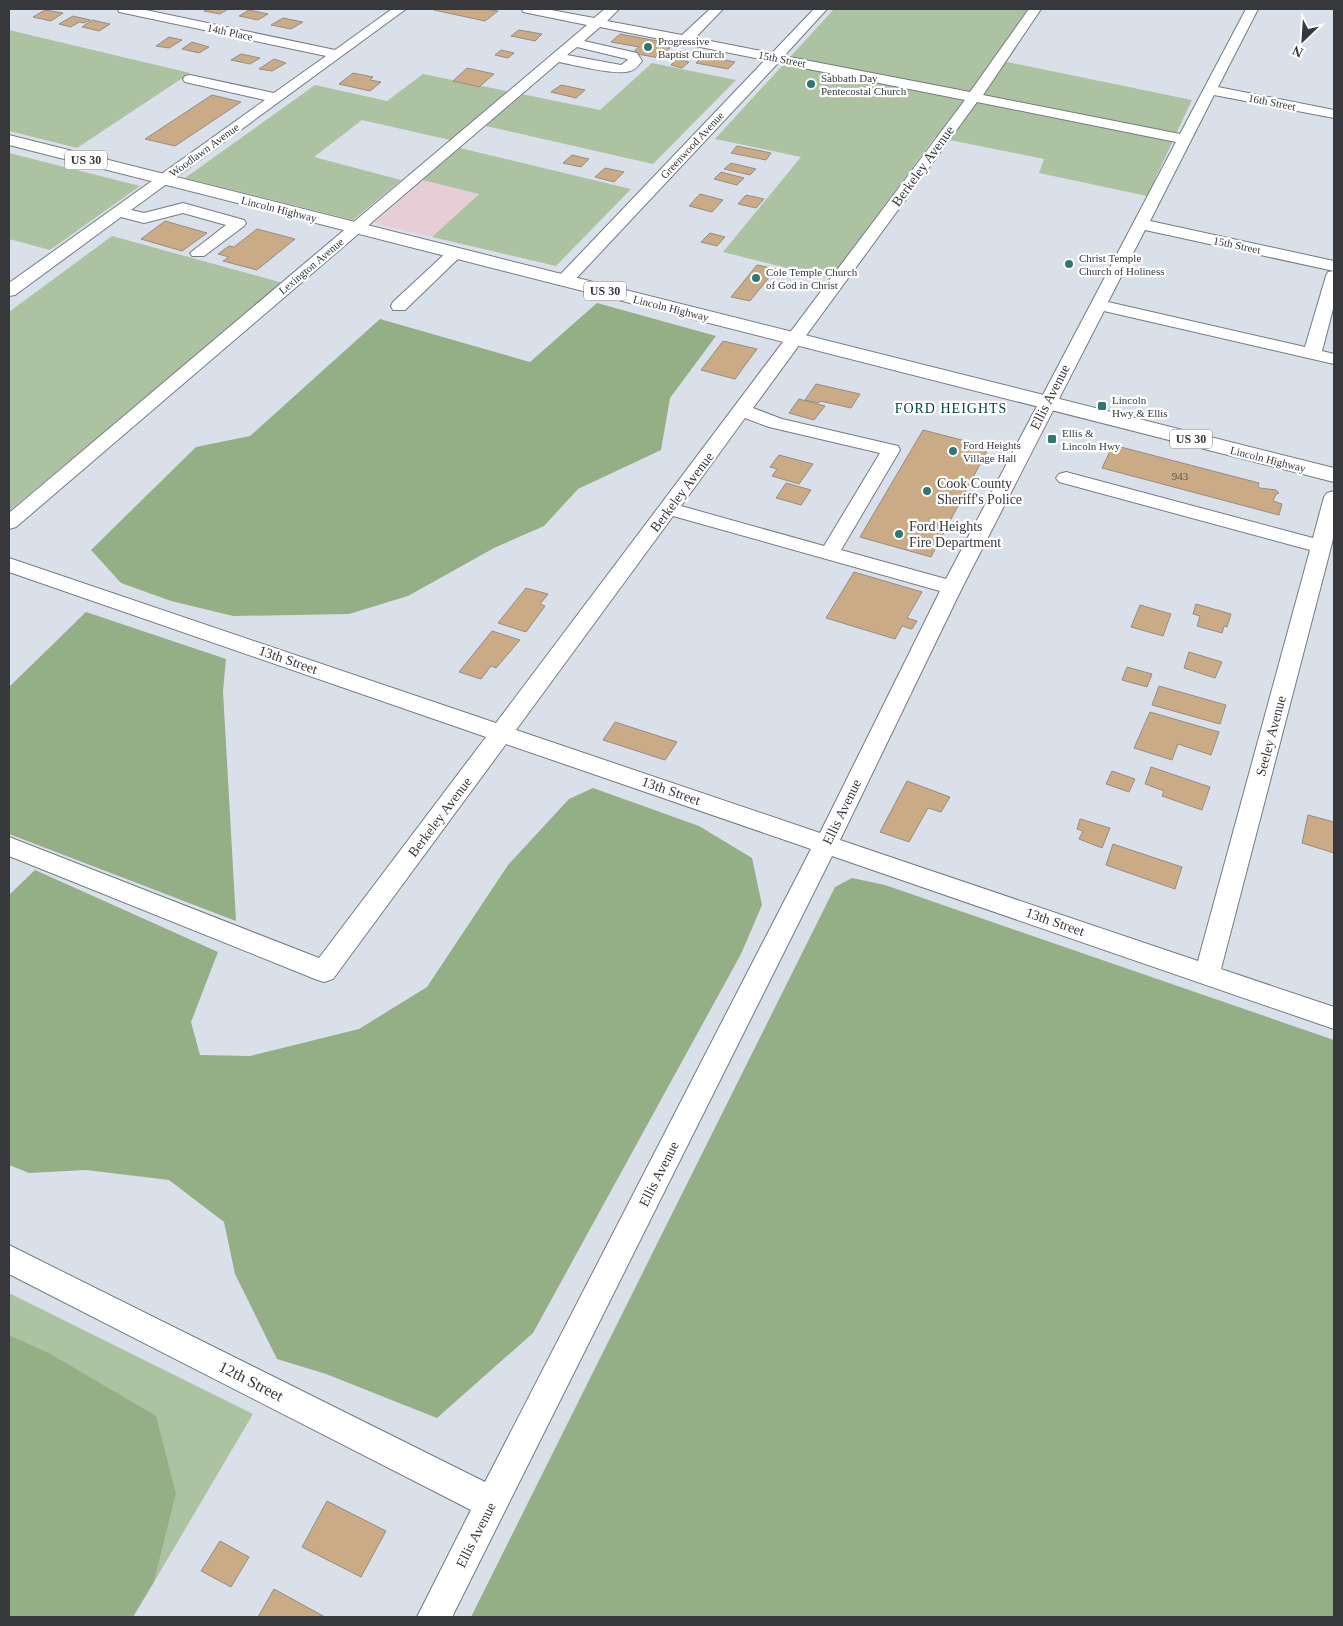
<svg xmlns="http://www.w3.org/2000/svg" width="1343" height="1626" viewBox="0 0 1343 1626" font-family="Georgia,serif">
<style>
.commercial{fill:#e7ced6}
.green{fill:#acc2a0}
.forest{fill:#94ae86}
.building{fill:#cbaa86;stroke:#958d85}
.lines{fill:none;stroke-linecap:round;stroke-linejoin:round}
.minor-casing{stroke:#757a83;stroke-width:2}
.major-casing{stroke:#757a83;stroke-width:2}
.minor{fill:#fff;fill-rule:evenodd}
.major{fill:#fff;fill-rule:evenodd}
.poi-dot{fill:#2e7773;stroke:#fff;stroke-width:2}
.labels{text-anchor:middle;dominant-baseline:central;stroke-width:4.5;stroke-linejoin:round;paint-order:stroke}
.far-street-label{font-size:11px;fill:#36383c;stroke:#fff}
.far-poi-label{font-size:11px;fill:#36383c;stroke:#fff;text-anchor:start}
.number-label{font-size:11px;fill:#5b544e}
.shield{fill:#fff;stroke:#727476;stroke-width:1}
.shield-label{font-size:12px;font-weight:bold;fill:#36383c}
.street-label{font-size:14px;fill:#36383c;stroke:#fff}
.far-quarter-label{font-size:14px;letter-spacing:1px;fill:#00423f;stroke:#fff}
.poi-label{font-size:14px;fill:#36383c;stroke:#fff;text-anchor:start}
.near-street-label{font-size:16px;fill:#36383c;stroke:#fff}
</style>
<rect width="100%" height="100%" fill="#dae0ea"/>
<path class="commercial" d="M422 180 479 193 432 237 374 223Z"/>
<path class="green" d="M834 9H1028L993 59 1192 100 1147 196 1039 173 1044 159 935 137 830 279 723 252 801 157 715 139Z
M9 30 190 73 77 148 9 131Z
M652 63 736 80 653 164 482 125 463 143 362 120 314 157 401 180 353 220 185 178 315 85 387 101 423 74 600 110Z
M460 148 631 189 556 266 432 237 479 194 422 180Z
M9 153 140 186 50 250 9 239Z
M112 236 283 283 9 511V312Z
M9 1293 253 1414 154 1582 176 1494 47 1352 9 1335Z"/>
<path class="forest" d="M597 303 716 336 670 398 661 450 578 489 544 526 494 548 408 596 349 614 233 616 171 601 121 583 91 550 196 447 250 436 380 319 530 362Z
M86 612 226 659 223 691 236 921 9 834V687Z
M593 788 699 826 752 858 762 905 741 954 533 1333 437 1418 326 1374 277 1359 235 1274 224 1222 169 1180 86 1170 29 1173 9 1165V895L35 870 218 952 191 1022 200 1055 250 1056 359 1029 427 987 508 865 569 799Z
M852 878 885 885 1334 1040V1617H471L835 887Z
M9 1335 47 1352 156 1416 176 1494 154 1582 133 1617H9Z"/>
<path class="building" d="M207 9H228L220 14 204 11Z
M436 9H484L498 11 485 21 434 10Z
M45 10 63 13 51 21 33 17Z
M249 10 268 14 258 20 239 16Z
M73 16 90 20 84 23 79 22 71 27 59 24Z
M283 18 303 22 291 29 271 25Z
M92 20 110 24 99 31 82 27Z
M519 30 542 34 535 41 511 36Z
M620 34 674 44 659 58 632 53 639 47 611 42Z
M169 37 182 40 169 48 156 46Z
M192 42 209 47 199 53 182 49Z
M501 50 514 53 508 58 495 55Z
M241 54 260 58 250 64 231 60Z
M702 57 714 59 716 58 735 62 728 69 696 63Z
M274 59 286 63 272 71 259 69Z
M677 59 689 62 682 68 671 65Z
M467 68 494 74 479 87 453 81Z
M353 73 373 77 370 80 381 82 370 91 339 84Z
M561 85 585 90 576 98 551 92Z
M212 95 241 102 175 146 145 139Z
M737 146 771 153 766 160 731 153Z
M572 155 589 159 581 167 563 163Z
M731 163 756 169 750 175 724 169Z
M605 168 624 172 614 182 595 177Z
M721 172 744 178 737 185 714 179Z
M700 194 723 200 712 212 689 206Z
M746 195 764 199 756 208 738 204Z
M165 221 207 233 182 251 141 239Z
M257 229 295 239 257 270 223 261 229 257 218 254 229 246 234 247Z
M710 233 725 237 717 246 701 242Z
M757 265 776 269 750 301 731 297Z
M723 341 757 349 735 379 701 370Z
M816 384 860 394 851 408 820 401 819 403 805 400Z
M799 399 825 406 814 420 789 413Z
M923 430 989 447 931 557 860 537Z
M1113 445 1259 483 1258 486 1260 488 1276 490 1279 493 1276 494 1273 501 1282 504 1279 515 1102 468Z
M779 455 813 464 799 484 772 476 777 469 770 467Z
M786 483 811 490 801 505 776 498Z
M854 572 922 592 907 618 917 621 912 629 902 626 895 639 826 618Z
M526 588 548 594 540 604 545 606 526 632 498 623Z
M1196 604 1231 614 1227 627 1224 626 1222 633 1197 626 1200 616 1193 614Z
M1140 605 1171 614 1163 636 1131 627Z
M492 631 520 640 496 668 491 666 481 679 459 672Z
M1189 652 1222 662 1215 678 1184 668Z
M1127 667 1152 674 1147 687 1122 680Z
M1159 686 1226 705 1220 724 1152 705Z
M1150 712 1219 732 1211 755 1178 744 1172 760 1134 748Z
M615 722 677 742 665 760 603 740Z
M1151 767 1210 787 1202 810 1162 796 1164 791 1145 784Z
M1112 771 1135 779 1129 792 1106 784Z
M907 781 950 797 941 812 928 808 909 842 880 832Z
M1308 815 1334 822V853L1302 843Z
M1080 819 1110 828 1102 848 1079 839 1083 831 1077 829Z
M1113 844 1182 867 1175 889 1106 865Z
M327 1501 386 1531 361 1577 302 1547Z
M220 1541 249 1557 231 1587 201 1571Z
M274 1589 325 1617H258Z"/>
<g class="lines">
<defs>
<path id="minor" d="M118 9H141L335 50 392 9H406L131 210 144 213 183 203 244 220 246 223 244 226 204 256H192L190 253 226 225 183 213 144 223 121 217 15 295 9 296V283L265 100 185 82 183 79 185 76 190 75 274 93 326 56 124 13 119 12Z
M522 9H546L594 18 605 9H619L607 21 682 35 710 9H723L695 38 772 53 814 9H827L784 56 970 92 1029 9H1041L983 95 1180 134 1246 9H1258L1218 87 1334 110V118L1214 95 1150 221 1334 261V271L1145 230 1108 302 1305 347 1326 276 1328 272 1334 271V305L1322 351 1334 354V364L1104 311 962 588 840 840 1198 961 1310 550 1059 482 1056 478 1059 474 1066 472 1313 538 1324 497 1327 493 1334 491V534L1331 547 1221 969 1334 1007V1029L832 856 452 1617H417L471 1510 9 1274V1245L485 1482 811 849 506 744 333 979 324 982 315 979 9 856V837L319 958 486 737 9 572V558L496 723 965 100 778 63 570 285H558L556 281 558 277 765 60 600 27 584 41 637 53 642 61C639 65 635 70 630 71 617 76 575 65 559 62L16 527 9 529V513L587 25 528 13 523 12ZM577 47 627 59 628 60 621 65 567 55ZM977 102 1176 142 946 579 841 550 900 450 898 446 782 419 753 408ZM745 418 769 427 880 453 824 546 681 506ZM673 516 940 591 820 833 516 730Z
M455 248 461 250 463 253 461 256 405 310H393L391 306 393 302 449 250Z"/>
<path id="major" d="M9 135 1334 468V482L9 145Z"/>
</defs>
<use href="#minor" class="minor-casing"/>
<use href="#major" class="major-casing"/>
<use href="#minor" class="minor"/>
<use href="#major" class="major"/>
</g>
<g class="poi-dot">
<circle cx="648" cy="47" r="5"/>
<circle cx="811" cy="84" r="5"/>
<circle cx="1069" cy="264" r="5"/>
<circle cx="756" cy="278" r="5"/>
<rect x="1097" y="401" width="10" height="10" rx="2.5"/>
<rect x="1047" y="434" width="10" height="10" rx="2.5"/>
<circle cx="953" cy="451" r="5"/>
<circle cx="927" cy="491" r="5"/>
<circle cx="899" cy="534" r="5"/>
</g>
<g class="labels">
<g class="far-street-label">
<text transform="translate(230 32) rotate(12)">14th Place</text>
<text transform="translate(782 59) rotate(11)">15th Street</text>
<text transform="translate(1272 102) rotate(11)">16th Street</text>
<text transform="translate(692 145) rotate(-47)">Greenwood Avenue</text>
<text transform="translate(204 150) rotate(-36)">Woodlawn Avenue</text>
<text transform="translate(279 209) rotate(14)">Lincoln Highway</text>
<text transform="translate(1237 245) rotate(12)">15th Street</text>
<text transform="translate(311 266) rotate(-40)">Lexington Avenue</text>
<text transform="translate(671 308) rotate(14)">Lincoln Highway</text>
<text transform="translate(1268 459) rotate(14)">Lincoln Highway</text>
</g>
<g class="far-poi-label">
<text x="658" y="41">Progressive<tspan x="658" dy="13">Baptist Church</tspan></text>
<text x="821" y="78">Sabbath Day<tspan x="821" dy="13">Pentecostal Church</tspan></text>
<text x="1079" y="258">Christ Temple<tspan x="1079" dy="13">Church of Holiness</tspan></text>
<text x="766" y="272">Cole Temple Church<tspan x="766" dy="13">of God in Christ</tspan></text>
<text x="1112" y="400">Lincoln<tspan x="1112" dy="13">Hwy &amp; Ellis</tspan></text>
<text x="1062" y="433">Ellis &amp;<tspan x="1062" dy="13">Lincoln Hwy</tspan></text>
<text x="963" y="445">Ford Heights<tspan x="963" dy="13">Village Hall</tspan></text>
</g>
<g class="number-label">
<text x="1180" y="476">943</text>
</g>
<g class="shield">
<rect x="65" y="150.5" width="42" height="19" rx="4"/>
<rect x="584" y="281.5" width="42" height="19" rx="4"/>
<rect x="1170" y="429.5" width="42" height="19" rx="4"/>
</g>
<g class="shield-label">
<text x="86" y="160">US 30</text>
<text x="605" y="291">US 30</text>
<text x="1191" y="439">US 30</text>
</g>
<g class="street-label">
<text transform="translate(923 166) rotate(-54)">Berkeley Avenue</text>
<text transform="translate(1050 397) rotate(-63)">Ellis Avenue</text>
<text transform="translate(682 492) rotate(-53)">Berkeley Avenue</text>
<text transform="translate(288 660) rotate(19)">13th Street</text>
<text transform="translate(1271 736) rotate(-75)">Seeley Avenue</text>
<text transform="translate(671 791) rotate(19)">13th Street</text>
<text transform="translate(842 812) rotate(-64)">Ellis Avenue</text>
<text transform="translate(440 817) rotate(-53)">Berkeley Avenue</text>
<text transform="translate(1055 922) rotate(19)">13th Street</text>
<text transform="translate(659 1174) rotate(-63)">Ellis Avenue</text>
<text transform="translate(476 1535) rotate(-63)">Ellis Avenue</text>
</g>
<g class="far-quarter-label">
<text x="951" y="408">FORD HEIGHTS</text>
</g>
<g class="poi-label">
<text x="937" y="483">Cook County<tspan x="937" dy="16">Sheriff's Police</tspan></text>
<text x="909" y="526">Ford Heights<tspan x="909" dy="16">Fire Department</tspan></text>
</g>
<g class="near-street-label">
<text transform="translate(251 1381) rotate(27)">12th Street</text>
</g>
</g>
<rect width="1343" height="1626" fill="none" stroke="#36383c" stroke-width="20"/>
<g transform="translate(1303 40) rotate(205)" stroke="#ffffff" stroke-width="4" paint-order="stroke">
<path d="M0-4L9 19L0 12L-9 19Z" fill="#36383c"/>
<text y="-8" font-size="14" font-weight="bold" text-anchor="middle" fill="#36383c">N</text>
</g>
</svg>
